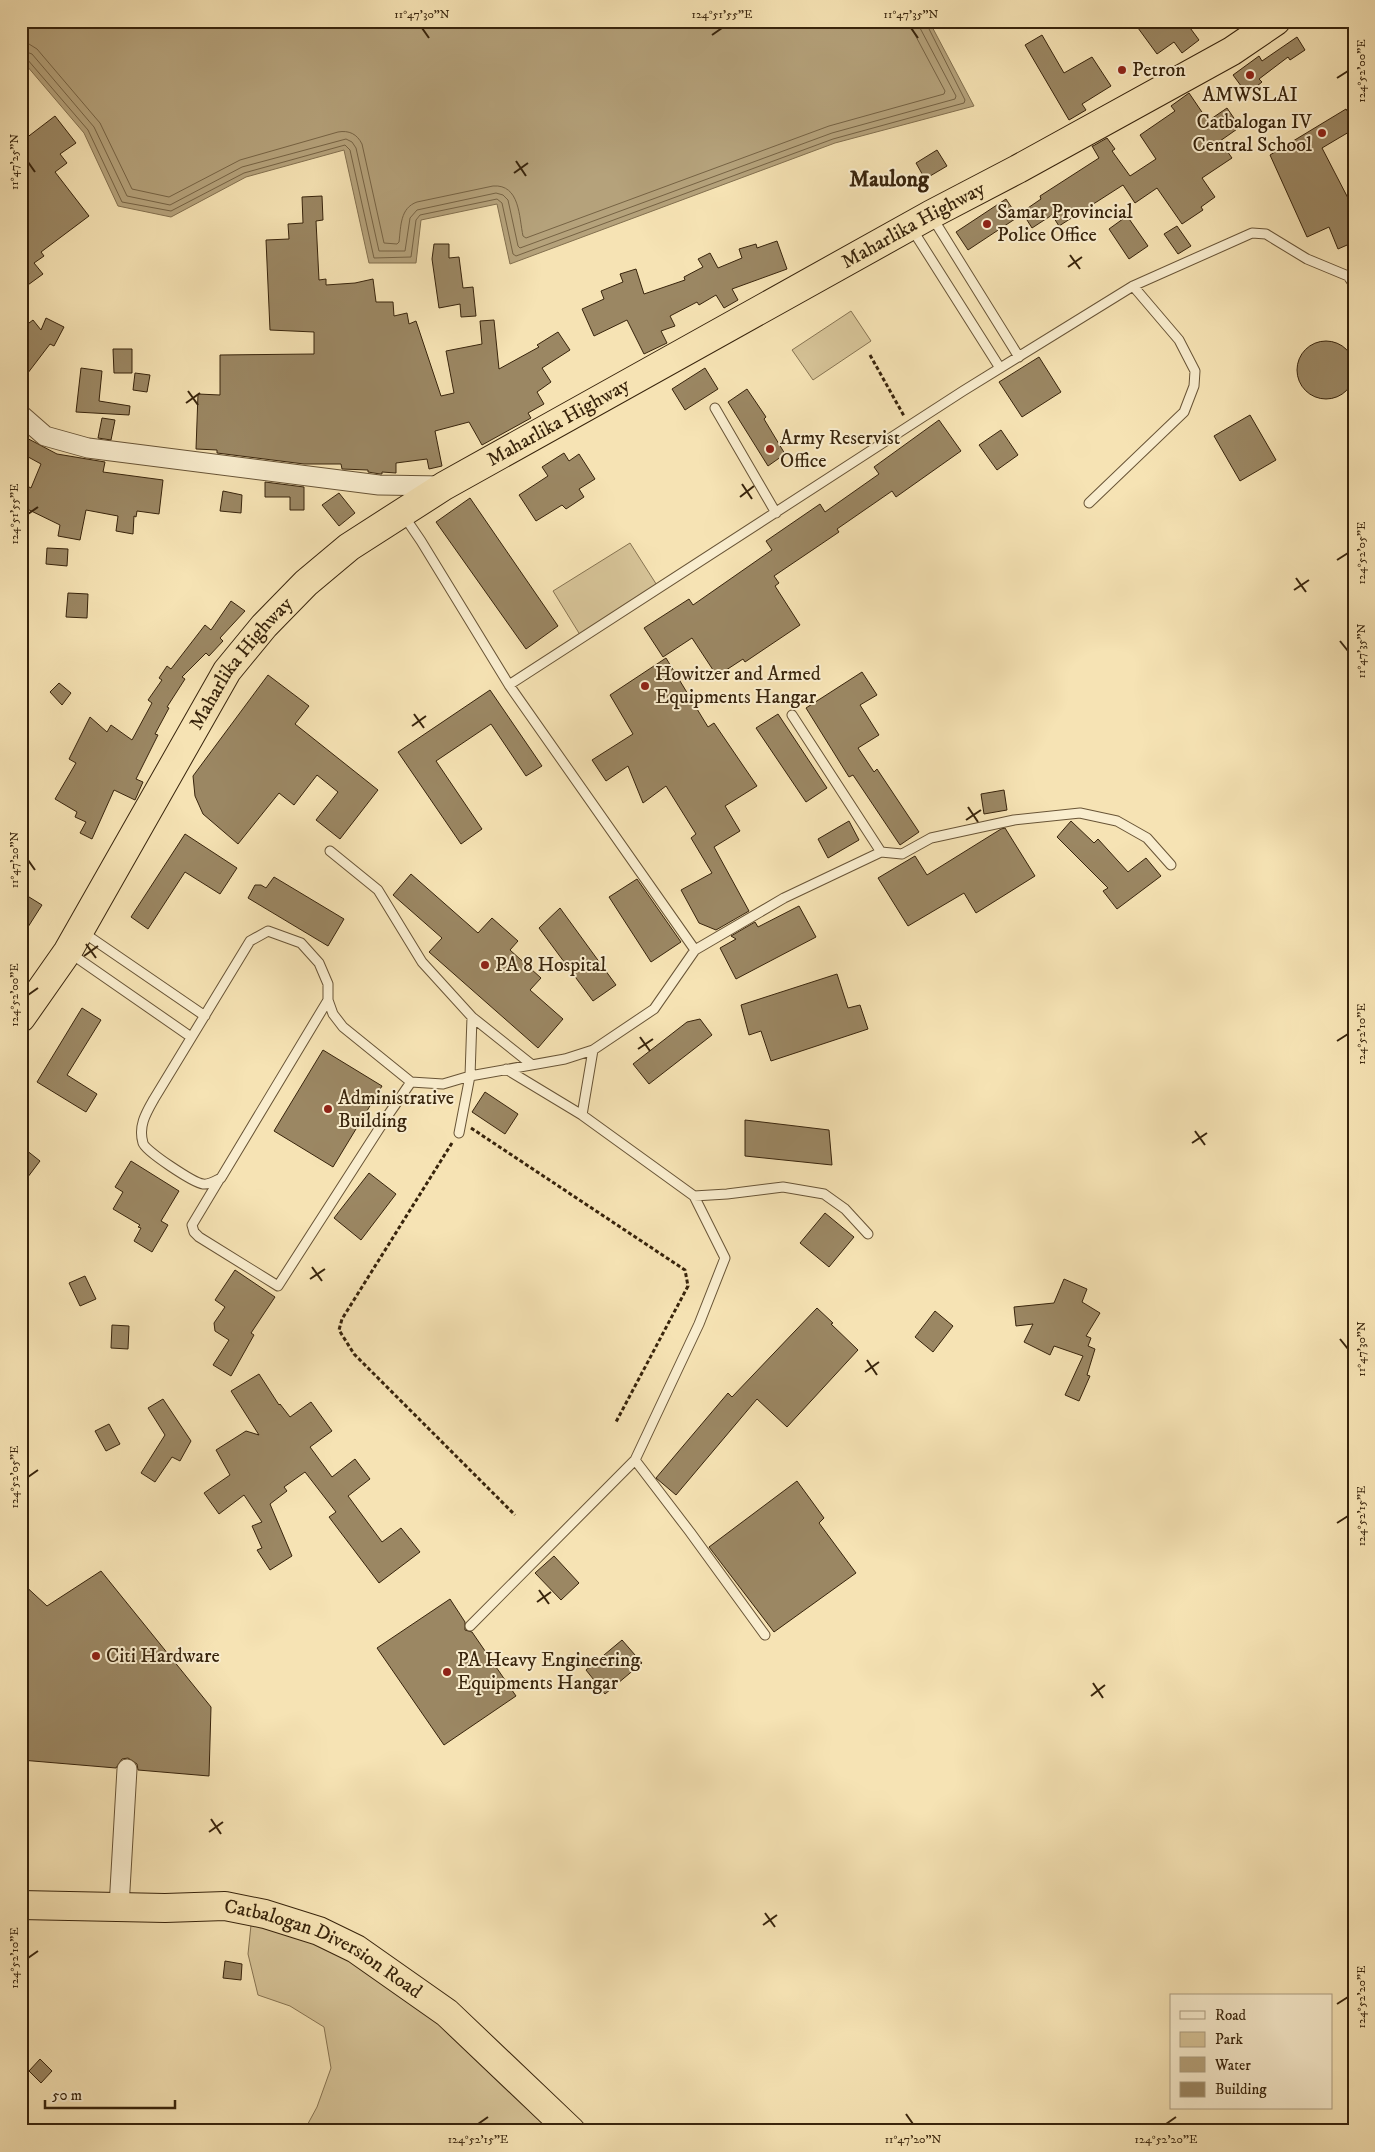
<svg xmlns="http://www.w3.org/2000/svg" width="1375" height="2152" viewBox="0 0 1375 2152" font-family="'IM FELL DW Pica',serif">
<style>
.green{fill:#d6c397;stroke:#877452}
.water{fill:#b5a27b;stroke:#83704f}
.lines{fill:none;stroke-linecap:round;stroke-linejoin:round}
.shore{stroke:#766344;stroke-width:1}
.building{fill:#9b8763;stroke:#38240c}
.lane-casing{stroke:#685436;stroke-width:11}
.street-casing{stroke:#685436;stroke-width:21}
.highway-casing{stroke:#38240c;stroke-width:30}
.path{stroke:#38240c;stroke-width:3;stroke-dasharray:4 2.5;stroke-linecap:butt}
.lane{stroke:#f9edce;stroke-width:9}
.street{stroke:#f9edce;stroke-width:19}
.highway{stroke:#f6e3b4;stroke-width:28}
.ticks{fill:none;stroke:#38240c;stroke-width:2}
.poi-dot{fill:#8f2418;stroke:#f9edce;stroke-width:2}
.labels{text-anchor:middle;dominant-baseline:central;stroke-width:4;stroke-linejoin:round;paint-order:stroke}
.poi-label{font-size:20px;fill:#38240c;stroke:#f9edce;text-anchor:start}
.street-label{font-size:20px;fill:#38240c;stroke:#f9edce}
.quarter-label{font-size:22px;font-weight:bold;fill:#38240c;stroke:#f9edce}
.neatline{fill:none;stroke:#38240c;stroke-width:2}
.ticks-label{font-size:12px;text-anchor:middle;fill:#38240c}
</style>
<rect width="100%" height="100%" fill="#f6e3b4"/>
<filter id="stains"><feTurbulence type="fractalNoise" baseFrequency=".004" numOctaves="4"/><feColorMatrix values="0 0 0 0 .2 0 0 0 0 .09 0 0 0 0 .02 0 0 0 .5 -.17"/></filter>
<radialGradient id="worn" r=".72"><stop offset=".6" stop-color="#630" stop-opacity="0"/><stop offset="1" stop-color="#630" stop-opacity=".3"/></radialGradient>
<path class="green" d="M851 311 871 341 813 380 792 350Z
M630 543 660 590 582 638 553 591Z
M251 1925 310 1938 363 1965 483 2054 555 2131H304L317 2107 331 2068 324 2027 290 2006 258 1995 248 1954Z"/>
<path class="water" d="M21 21H929L974 106 835 143 510 264 497 204 421 220 416 263H369L344 150 246 177 171 217 118 206 84 133 21 59Z"/>
<g class="lines">
<path class="shore" d="M21 43 29 44 37 49 100 123 132 189 169 197 240 160 338 132C349 130 357 134 362 144L384 243 397 244 399 242C401 226 400 208 417 202L493 186C520 184 519 217 523 236L526 238 829 126 944 94 945 91 913 31 911 21
M21 50 32 54 94 127 127 196 170 205 242 167 346 139 352 142 356 148 379 251H405L410 218 417 210 496 193 503 195 508 200 518 246 520 248 832 133 955 99 956 96 920 28 919 21
M21 57 27 59 88 130 122 202 171 211 244 173 345 145 350 150 374 258 411 257 416 220 420 215 497 199 502 203 513 254 516 256 833 139 964 103 965 100 925 21"/>
</g>
<path class="building" d="M1147 21H1185L1199 40 1182 53 1174 42 1157 54 1138 28Z
M1042 35 1064 73 1092 57 1111 86 1082 104 1086 110 1069 120 1025 45Z
M1297 37 1305 50 1290 60 1288 57 1259 79 1262 82 1247 94 1233 75 1259 56 1262 61Z
M1189 93 1208 121 1227 108 1240 127 1220 141 1232 158 1202 178 1215 197 1201 207 1203 210 1182 224 1157 188 1135 203 1123 185 1059 226 1052 215 1032 228 1022 212 1041 199 1040 196 1099 158 1092 146H1093L1107 138 1115 149 1112 151 1130 176 1156 159 1140 135 1175 111 1171 106Z
M1346 109 1354 122V129L1322 148 1349 200 1354 198V242L1338 249 1329 227 1307 237 1270 155Z
M55 116 76 143 60 154 67 163 55 172 89 216 41 252 44 256 34 263 43 274 21 290V142Z
M937 150 947 166 925 179 916 163Z
M322 196 323 220 316 221 319 280 326 279V285L355 283 373 279 376 302H393L394 316 407 313 409 324 416 321 441 396 454 393 446 351 482 344 480 321 494 320 499 369 539 347 537 345 558 332 570 350 542 368 551 382 537 392 544 404 528 413 531 418 482 445 469 422 435 431 442 466 429 469 427 459 396 463V473L382 472V474H380L368 472V470L342 469 341 464H304L217 453V450L196 449 198 394 220 395V355L314 354V332L270 330 266 240 289 239 288 224 303 223 302 197Z
M1006 199 1018 217 968 250 956 232Z
M1127 216 1148 246 1129 259 1109 229Z
M1177 226 1191 246 1178 254 1164 234Z
M777 241 787 269 732 289 738 300 724 308 716 295 699 305 697 302 670 316 675 326 661 331 667 343 644 354 627 320 594 336 582 309 604 299 601 291 623 282 620 274 636 269 644 294 685 280 684 277 703 267 698 259 710 253 718 268 742 258 739 249 756 244 757 248Z
M434 244H449V258L459 257 463 288 473 287 476 316 461 317 460 304 439 308 432 259Z
M46 318 64 327 54 346 50 344 21 382V329L33 320 41 330Z
M1297 370a29 29 0 1 1 58 0a29 29 0 1 1-58 0Z
M113 349H132V373H114Z
M1039 357 1061 392 1022 417 999 382Z
M81 368 102 371 99 401 130 406 129 415 76 412Z
M705 368 718 389 685 410 672 389Z
M135 373 150 375 147 392 133 390Z
M747 389 766 417 764 419 785 454 768 466 728 402Z
M1250 415 1276 460 1240 481 1214 436Z
M102 418 115 420 111 440 98 438Z
M939 420 961 451 896 497 892 491 837 529 839 532 774 576 779 583 775 586 800 625 745 662 743 659 717 676 692 638 663 657 644 628 689 599 693 605 772 550 766 541 820 504 825 512 879 474 874 467Z
M1001 430 1018 455 997 470 979 445Z
M21 435 57 454 105 462 103 472 163 480 159 514 137 511 136 517 134 516 133 534 116 531 118 516 86 510 80 540 58 536 60 525 21 506V493L25 485 31 488 41 464 21 453Z
M564 453 569 461 579 454 595 479 579 489 584 497 566 509 562 505 536 521 519 495 548 476 542 467Z
M265 482 304 487V510H290V497H265Z
M223 491 242 495 241 513 220 511Z
M339 493 355 513 339 526 322 505Z
M470 498 558 626 526 649 436 522Z
M47 548 68 549 67 566 46 564Z
M68 593 88 594 87 618 66 617Z
M231 601 245 611 220 638 223 641 209 656 206 653 182 677 185 679 167 707 169 708 155 734 158 735 136 779 143 782 135 800 114 790 92 839 80 833 86 822 75 817 77 812 55 799 76 763 69 759 90 717 107 732 111 725 132 740 152 703 148 700 162 680 159 678 167 666 171 669 205 625 211 630Z
M666 658 708 727 714 723 757 786 725 806 740 831 714 847 749 911 716 930 699 923 681 890 712 873 691 838 696 834 666 786 643 803 628 766 606 781 592 760 633 734 610 695Z
M862 672 877 695 860 705 879 735 858 748 874 772 877 769 919 832 900 845 853 775 849 777 806 708Z
M268 675 309 706 295 724 378 790 340 839 316 820 338 792 317 775 294 805 279 793 238 844 203 814 195 796 193 776Z
M59 683 71 693 62 705 50 692Z
M490 690 542 766 526 776 491 724 436 761 482 829 461 844 398 752Z
M778 714 827 788 806 802 756 728Z
M1004 790 1007 810 984 814 981 794Z
M849 821 859 840 828 858 818 839Z
M1071 821 1094 843 1098 839 1128 872 1146 858 1161 876 1117 909 1103 891 1108 888 1057 837Z
M1005 828 1035 876 976 913 964 893 908 926 878 878 915 856 927 875 1001 829Z
M185 834 237 868 220 894 185 872 148 929 131 917Z
M411 874 478 933 492 918 518 941 510 950 541 978 530 990 563 1019 538 1048 429 952 442 938 393 895Z
M274 877 344 919 328 946 248 898 255 885H261L266 888Z
M637 879 681 942 651 962 609 897Z
M21 892 42 905 21 938Z
M799 906 816 937 736 979 720 948 736 939 731 936 755 922 758 927Z
M560 908 616 985 593 1001 539 928Z
M837 974 848 1008 860 1005 868 1029 771 1061 761 1031 749 1035 741 1005Z
M82 1008 101 1020 67 1075 97 1094 86 1112 37 1082Z
M700 1019 712 1035 649 1084 633 1064 687 1022Z
M323 1050 382 1086 333 1167 274 1131Z
M485 1092 518 1114 505 1134 472 1112Z
M745 1120 829 1130 832 1165 745 1156Z
M21 1146 40 1161 21 1186Z
M131 1161 179 1191 161 1221 168 1225 152 1252 134 1241 141 1228 138 1227 140 1225 113 1209 123 1192 115 1187Z
M369 1173 396 1194 361 1240 334 1218Z
M825 1213 854 1237 829 1267 800 1243Z
M235 1270 275 1297 251 1333 254 1335 231 1376 213 1365 229 1340 215 1331 214 1323 225 1307 215 1300Z
M85 1276 96 1299 80 1306 69 1283Z
M1064 1279 1087 1289 1082 1302 1100 1313 1086 1336 1091 1338 1088 1346 1095 1349 1087 1375 1090 1376 1079 1401 1065 1395 1083 1356 1054 1346 1050 1355 1024 1342 1033 1324 1016 1326 1014 1307 1054 1303Z
M817 1308 833 1323 831 1324 858 1350 787 1427 757 1399 676 1495 656 1478 728 1393 732 1397Z
M935 1311 953 1326 933 1352 915 1337Z
M112 1325 129 1326 128 1349 111 1348Z
M259 1374 279 1405 280 1404 290 1417 311 1402 332 1431 310 1447 332 1477 355 1459 370 1479 348 1496 382 1542 401 1528 420 1552 379 1583 329 1517 336 1512 305 1472 284 1487 287 1491 270 1504 292 1556 270 1570 257 1550 262 1548 252 1526 262 1522 244 1495 219 1514 204 1493 230 1475 216 1450 246 1431 259 1435 231 1391Z
M163 1399 191 1441 180 1461 172 1457 155 1482 141 1473 165 1435 148 1408Z
M109 1424 120 1444 106 1451 95 1431Z
M797 1481 824 1518 819 1523 856 1573 774 1632 709 1547Z
M554 1556 579 1583 561 1600 535 1573Z
M101 1571 211 1707 209 1776 138 1770 137 1764 128 1758 122 1759 116 1768 21 1760V1582L47 1606Z
M450 1599 465 1622V1630L472 1632 516 1696 444 1745 377 1648Z
M622 1640 642 1663 605 1694 586 1670Z
M225 1961 242 1964 241 1980 223 1978Z
M40 2059 52 2071 41 2083 29 2071Z"/>
<g class="lines">
<defs>
<path id="lane" d="M932 217 1019 357
M912 229 1000 368
M715 408 776 513
M1089 503 1184 412 1194 386 1195 371 1179 340 1133 286
M404 516 421 541 509 685 695 950
M509 685 963 391 1133 286 1252 233 1266 234 1307 259 1348 276 1354 285
M792 715 881 852
M330 851 378 890 422 962 472 1017 531 1064
M81 931 205 1016
M70 953 191 1037
M328 1000 221 1178C215 1181 209 1185 203 1184 194 1183 145 1151 143 1143 138 1126 146 1113 154 1099L250 941 268 931 301 943 319 963 328 984V1000L333 1014 343 1027 411 1082 443 1084 470 1076 565 1059 593 1050 654 1009 695 950 784 898 881 852 902 854 931 838 1014 820 1080 813 1117 821 1147 838 1171 865
M582 1115 593 1050
M459 1133 470 1076 472 1017
M219 1180 192 1225 194 1232 199 1237 278 1286 386 1118 411 1082
M694 1196 727 1194 783 1187 824 1194 845 1209 868 1234
M635 1460 690 1532 765 1635
M470 1626 635 1460 699 1324 725 1258 694 1196 582 1115 506 1069"/>
<path id="street" d="M21 415 45 436 88 448 379 485 443 486
M119 1907 127 1769"/>
<g id="highway">
<path id="s1" d="M21 1018 68 951 227 671 264 626 306 583 349 547 444 486 930 215 1018 169 1232 51 1276 21"/>
<path id="s2" d="M21 1905 165 1908 225 1906 265 1914 319 1931 356 1949 447 2013 571 2131"/>
</g>
</defs>
<use href="#lane" class="lane-casing"/>
<use href="#street" class="street-casing"/>
<use href="#highway" class="highway-casing"/>
<path class="path" d="M870 355 904 416
M471 1128 685 1270 688 1286 616 1422
M452 1143 342 1319 339 1330 354 1354 515 1515"/>
<use href="#lane" class="lane"/>
<use href="#street" class="street"/>
<use href="#highway" class="highway"/>
</g>
<path class="ticks" d="M422 28 429 38M911 28 918 38M712 35 722 28M1337 78 1348 71M516 161 526 176M28 162 35 172M514 173 528 163M1070 255 1080 269M1068 267 1082 257M188 391 198 405M186 403 200 393M742 484 752 499M740 497 754 486M28 514 38 507M1337 560 1348 553M1296 578 1306 592M1294 590 1309 580M1340 641 1348 651M414 714 424 728M412 726 426 716M968 807 978 822M966 820 981 810M28 860 35 870M86 944 96 958M84 956 98 946M28 995 38 988M640 1037 650 1051M1337 1041 1348 1034M638 1049 653 1039M1195 1131 1205 1145M1192 1143 1207 1133M312 1267 322 1281M310 1279 325 1269M1340 1339 1348 1349M867 1360 877 1375M865 1372 879 1362M28 1477 38 1470M1337 1523 1348 1516M539 1590 549 1604M537 1602 551 1592M1093 1683 1103 1698M1091 1696 1105 1685M211 1819 221 1834M209 1832 223 1822M765 1913 775 1927M763 1925 777 1915M28 1958 38 1951M1337 2004 1348 1997M906 2114 913 2124M478 2124 488 2117M1166 2124 1176 2117"/>
<g class="poi-dot">
<circle cx="1122" cy="70" r="5"/>
<circle cx="1250" cy="75" r="5"/>
<circle cx="1322" cy="133" r="5"/>
<circle cx="987" cy="224" r="5"/>
<circle cx="770" cy="449" r="5"/>
<circle cx="645" cy="686" r="5"/>
<circle cx="485" cy="965" r="5"/>
<circle cx="328" cy="1109" r="5"/>
<circle cx="96" cy="1656" r="5"/>
<circle cx="447" cy="1672" r="5"/>
</g>
<g class="labels">
<g class="poi-label">
<text x="1132" y="70">Petron</text>
<text x="1250" y="95" text-anchor="middle">AMWSLAI</text>
<text x="1312" y="122" text-anchor="end">Catbalogan IV<tspan x="1312" dy="23">Central School</tspan></text>
<text x="997" y="212">Samar Provincial<tspan x="997" dy="23">Police Office</tspan></text>
<text x="780" y="438">Army Reservist<tspan x="780" dy="23">Office</tspan></text>
<text x="655" y="674">Howitzer and Armed<tspan x="655" dy="23">Equipments Hangar</tspan></text>
<text x="495" y="965">PA 8 Hospital</text>
<text x="338" y="1098">Administrative<tspan x="338" dy="23">Building</tspan></text>
<text x="106" y="1656">Citi Hardware</text>
<text x="457" y="1660">PA Heavy Engineering<tspan x="457" dy="23">Equipments Hangar</tspan></text>
</g>
<g class="street-label">
<text stroke="none"><textPath href="#s1" startOffset="1228">Maharlika Highway</textPath></text>
<text stroke="none"><textPath href="#s1" startOffset="822">Maharlika Highway</textPath></text>
<text stroke="none"><textPath href="#s1" startOffset="418">Maharlika Highway</textPath></text>
<text stroke="none"><textPath href="#s2" startOffset="312">Catbalogan Diversion Road</textPath></text>
</g>
<g class="quarter-label">
<text x="889" y="179">Maulong</text>
</g>
</g>
<rect width="1375" height="2152" fill="none" stroke="#f6e3b4" stroke-width="55"/>
<rect x="1170" y="1994" width="162" height="115" fill="#f9edce" stroke="#ac9d80"/>
<rect x="1180" y="2011" width="25" height="8" fill="#f9edce" stroke="#ac9d80"/>
<text x="1215" y="2020" font-size="15" fill="#38240c">Road</text>
<rect x="1180" y="2032" width="25" height="15" fill="#d6c397" stroke="#ac9d80"/>
<text x="1215" y="2044" font-size="15" fill="#38240c">Park</text>
<rect x="1180" y="2057" width="25" height="15" fill="#b5a27b" stroke="#ac9d80"/>
<text x="1215" y="2070" font-size="15" fill="#38240c">Water</text>
<rect x="1180" y="2082" width="25" height="15" fill="#9b8763" stroke="#ac9d80"/>
<text x="1215" y="2094" font-size="15" fill="#38240c">Building</text>
<path d="M45 2100v8h130v-8" fill="none" stroke="#38240c" stroke-width="2.5"/>
<text x="52" y="2100" font-size="15" fill="#38240c" stroke="#f9edce" stroke-width="4" paint-order="stroke">50 m</text>
<rect x="28" y="28" width="1320" height="2096" class="neatline"/>
<g class="ticks-label">
<text x="422" y="18">11°47'30"N</text>
<text x="722" y="18">124°51'55"E</text>
<text x="911" y="18">11°47'35"N</text>
<text transform="translate(1361 71) rotate(-90)" y="4">124°52'00"E</text>
<text transform="translate(14 162) rotate(-90)" y="4">11°47'25"N</text>
<text transform="translate(14 514) rotate(-90)" y="4">124°51'55"E</text>
<text transform="translate(1361 553) rotate(-90)" y="4">124°52'05"E</text>
<text transform="translate(1361 651) rotate(-90)" y="4">11°47'35"N</text>
<text transform="translate(14 860) rotate(-90)" y="4">11°47'20"N</text>
<text transform="translate(14 995) rotate(-90)" y="4">124°52'00"E</text>
<text transform="translate(1361 1034) rotate(-90)" y="4">124°52'10"E</text>
<text transform="translate(1361 1349) rotate(-90)" y="4">11°47'30"N</text>
<text transform="translate(14 1477) rotate(-90)" y="4">124°52'05"E</text>
<text transform="translate(1361 1516) rotate(-90)" y="4">124°52'15"E</text>
<text transform="translate(14 1958) rotate(-90)" y="4">124°52'10"E</text>
<text transform="translate(1361 1997) rotate(-90)" y="4">124°52'20"E</text>
<text x="478" y="2143">124°52'15"E</text>
<text x="913" y="2143">11°47'20"N</text>
<text x="1166" y="2143">124°52'20"E</text>
</g>
<rect width="100%" height="100%" filter="url(#stains)"/>
<rect width="100%" height="100%" fill="url(#worn)"/>
</svg>
